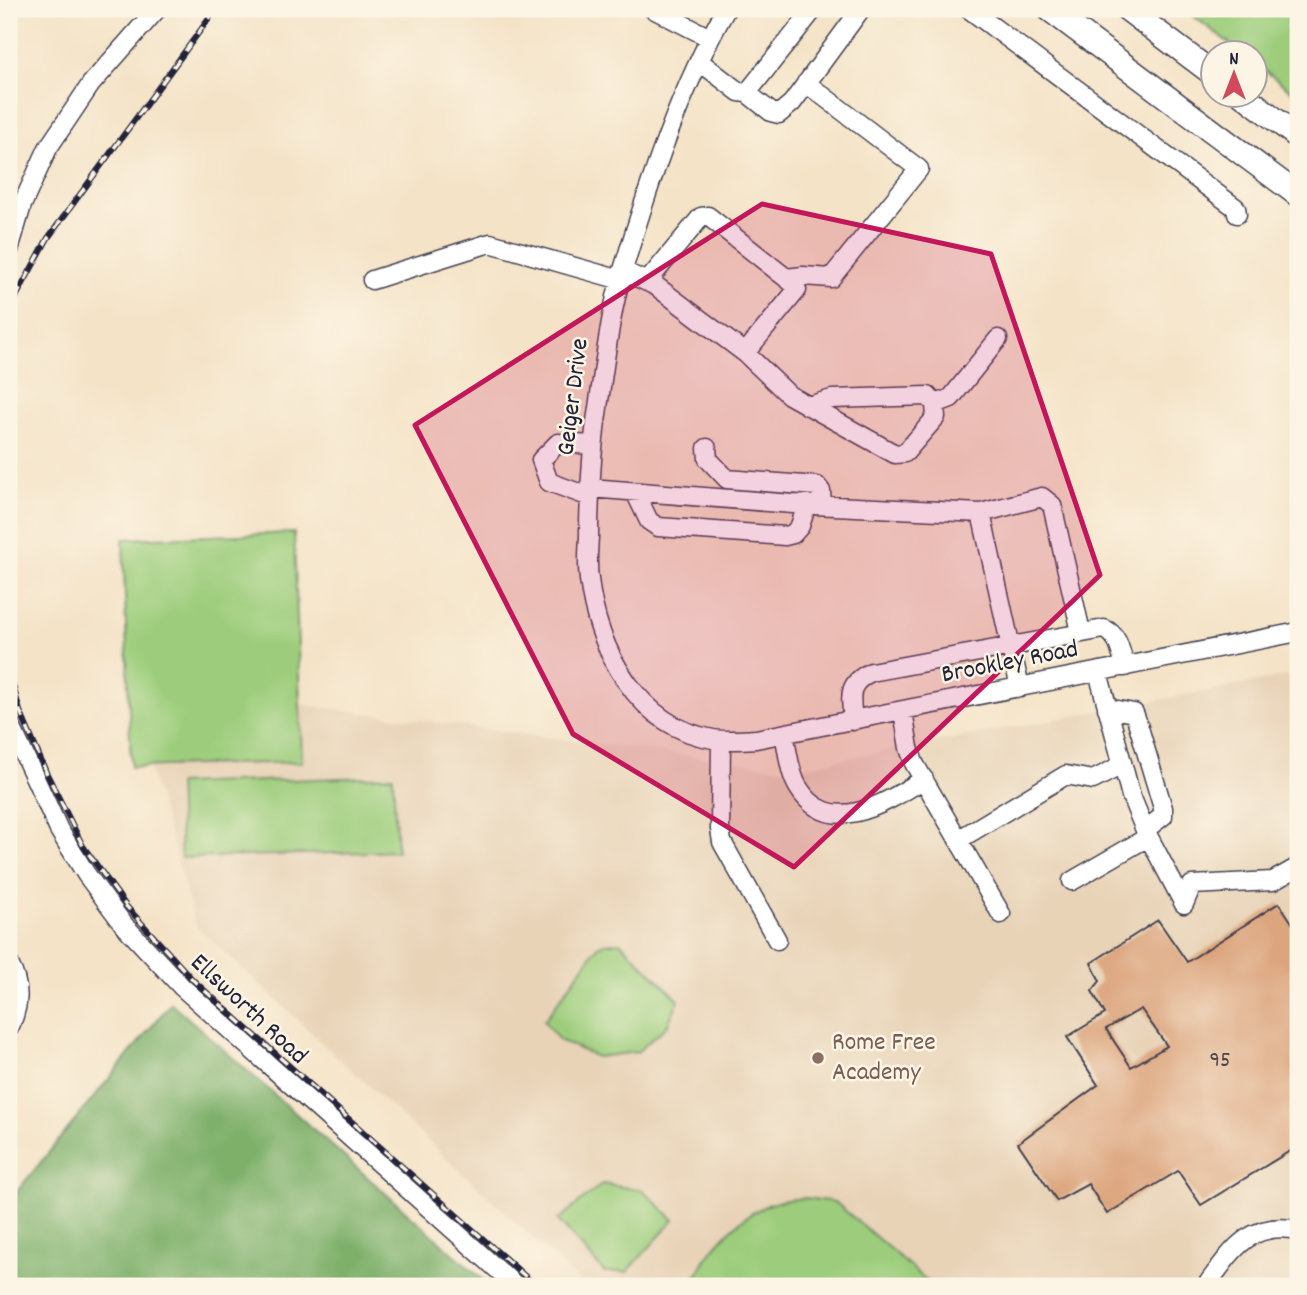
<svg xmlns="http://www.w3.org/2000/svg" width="1307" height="1295" viewBox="0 0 1307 1295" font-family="Dekko,sans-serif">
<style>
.built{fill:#e8d3b7}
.green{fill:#9dcd7b;stroke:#60785b;stroke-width:2}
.forest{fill:#7eb06b;stroke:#506953;stroke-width:2}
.building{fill:#dca57e;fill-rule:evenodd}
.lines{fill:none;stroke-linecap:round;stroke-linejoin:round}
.minor-casing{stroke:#423f50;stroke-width:21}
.major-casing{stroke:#423f50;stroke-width:26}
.minor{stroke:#fff;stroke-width:18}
.major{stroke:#fff;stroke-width:23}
.rail-casing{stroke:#22223b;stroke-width:6}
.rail{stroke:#fcf5e5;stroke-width:3.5;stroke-dasharray:10;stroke-linecap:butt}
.marked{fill:#c2185b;fill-opacity:0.2;stroke:#c2185b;stroke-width:5;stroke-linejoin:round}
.education-dot{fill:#8d6e63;stroke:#fcf5e5;stroke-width:2.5}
.labels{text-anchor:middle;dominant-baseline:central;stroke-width:5;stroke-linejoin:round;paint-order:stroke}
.number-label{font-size:23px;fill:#50434c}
.street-label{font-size:26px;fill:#22223b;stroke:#fcf5e5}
.education-label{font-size:26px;fill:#785e54;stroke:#fcf5e5;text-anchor:start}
</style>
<rect width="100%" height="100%" fill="#fcf5e5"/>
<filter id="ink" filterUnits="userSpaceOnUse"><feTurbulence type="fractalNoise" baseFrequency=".0143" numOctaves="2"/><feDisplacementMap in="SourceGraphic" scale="14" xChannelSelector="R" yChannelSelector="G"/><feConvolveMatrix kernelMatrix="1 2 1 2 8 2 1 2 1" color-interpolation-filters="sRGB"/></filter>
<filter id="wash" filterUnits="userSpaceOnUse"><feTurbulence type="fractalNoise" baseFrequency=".00686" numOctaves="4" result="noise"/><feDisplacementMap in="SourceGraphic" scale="28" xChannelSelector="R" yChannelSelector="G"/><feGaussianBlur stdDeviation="1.57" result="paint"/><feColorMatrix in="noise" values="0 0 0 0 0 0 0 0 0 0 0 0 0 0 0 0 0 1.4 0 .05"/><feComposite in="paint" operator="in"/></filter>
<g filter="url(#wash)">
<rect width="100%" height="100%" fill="#f4e3c7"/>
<path class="built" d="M1298 674V1286H585L196 926 124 681 789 769Z"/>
<path class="green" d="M1184 9H1298V96L1255 63 1254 52H1241Z
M294 533 302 762 131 767 123 539Z
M393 776 397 851 181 858 178 784Z
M620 942 679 1000 667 1026 637 1052 597 1057 559 1040 544 1021 599 945Z
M602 1184 643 1190 674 1220 627 1272H604L558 1220Z
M805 1198 835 1202 933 1286H692C705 1252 740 1212 777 1202 786 1199 796 1199 805 1198Z"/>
<path class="forest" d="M171 1003 490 1286H9V1201Z"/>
<g id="blocks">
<path class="building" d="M1279 903 1298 932V1164L1290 1151 1201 1205 1178 1171 1107 1214 1088 1184 1057 1201 1018 1143 1098 1085 1067 1037 1105 1014 1092 991 1100 981 1091 963 1158 920 1187 962ZM1141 1009 1167 1046 1131 1067 1106 1029Z"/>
</g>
</g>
<g filter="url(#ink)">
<use href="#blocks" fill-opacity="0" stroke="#423f50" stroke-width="2"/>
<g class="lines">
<defs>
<path id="minor" d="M653 9 710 38
M726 9C680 90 650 180 623 270 611 310 606 353 600 394 592 442 589 489 589 537 588 551 587 565 589 579 597 649 638 727 713 739 727 741 742 740 756 739L1298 632
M969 9 1236 208 1237 214
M699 61 739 92 747 93 814 9
M747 93 771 112 779 114 792 103 861 9
M9 250 22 205 48 148 91 84 157 9
M623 271 656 286 745 353 789 395 895 454 905 453 936 417 935 404 928 396 832 399 808 406
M786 278 803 276 831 278 919 169 806 83
M372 280 490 243 621 280
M647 282 701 217 708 216 795 285 797 290 745 353
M935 404 951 398 998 339
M707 448 708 459 727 479 817 486 821 491 822 505
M590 488 793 504 981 513 1020 688
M635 492 649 521 658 527 785 536 793 534 800 526 807 504
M590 497 549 482 541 460 558 443 593 445
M981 513 1042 497 1052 505 1081 632
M1098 672 1131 796 1145 830 1184 904
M1107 708 1134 713 1137 721 1163 808V816L1145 830
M903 711 909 748 914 763 1001 914
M853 721C851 697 846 684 871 672L1104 629C1119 634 1121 654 1125 667
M9 722 59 830 86 874 124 925 182 987 516 1286
M784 734C788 751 789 772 798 787 830 840 887 802 924 779
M721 740 720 829 722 842 777 940
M958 840 1066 775 1093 780 1122 765
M1072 881 1148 837
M1184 904 1192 885 1273 881 1298 867
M9 964C21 986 20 1005 9 1028
M1206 1286C1231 1252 1249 1220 1298 1230"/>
<path id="major" d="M1049 9 1298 195
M1127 9 1212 73
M1242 94 1298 137"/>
</defs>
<use href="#minor" class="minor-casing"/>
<use href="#major" class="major-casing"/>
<use href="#minor" class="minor"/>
<use href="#major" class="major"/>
<defs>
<path id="rail" d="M9 317 17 295 48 238 216 9
M9 671 20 711 46 772 83 846 126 906 194 981 536 1286"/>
</defs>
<use href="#rail" class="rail-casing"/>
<use href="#rail" class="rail"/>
</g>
</g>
<path class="marked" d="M762 204 991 254 1100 575 794 867 573 734 415 425Z"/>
<circle class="education-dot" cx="818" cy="1058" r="7"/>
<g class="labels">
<g class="number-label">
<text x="1220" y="1061">95</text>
</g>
<g class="street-label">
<text transform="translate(574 397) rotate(-83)">Geiger Drive</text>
<text transform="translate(1010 663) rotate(-11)">Brookley Road</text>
<text transform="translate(248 1010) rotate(43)">Ellsworth Road</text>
</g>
<g class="education-label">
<text x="832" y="1043">Rome Free<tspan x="832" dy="30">Academy</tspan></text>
</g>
</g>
<rect width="1307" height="1295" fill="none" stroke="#fcf5e5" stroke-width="35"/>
<g transform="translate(1234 74)"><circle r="33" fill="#fcf5e5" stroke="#a5a1a1" stroke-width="2"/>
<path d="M0-5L12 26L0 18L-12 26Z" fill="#d1495b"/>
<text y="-10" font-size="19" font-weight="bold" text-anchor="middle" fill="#22223b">N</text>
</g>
</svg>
